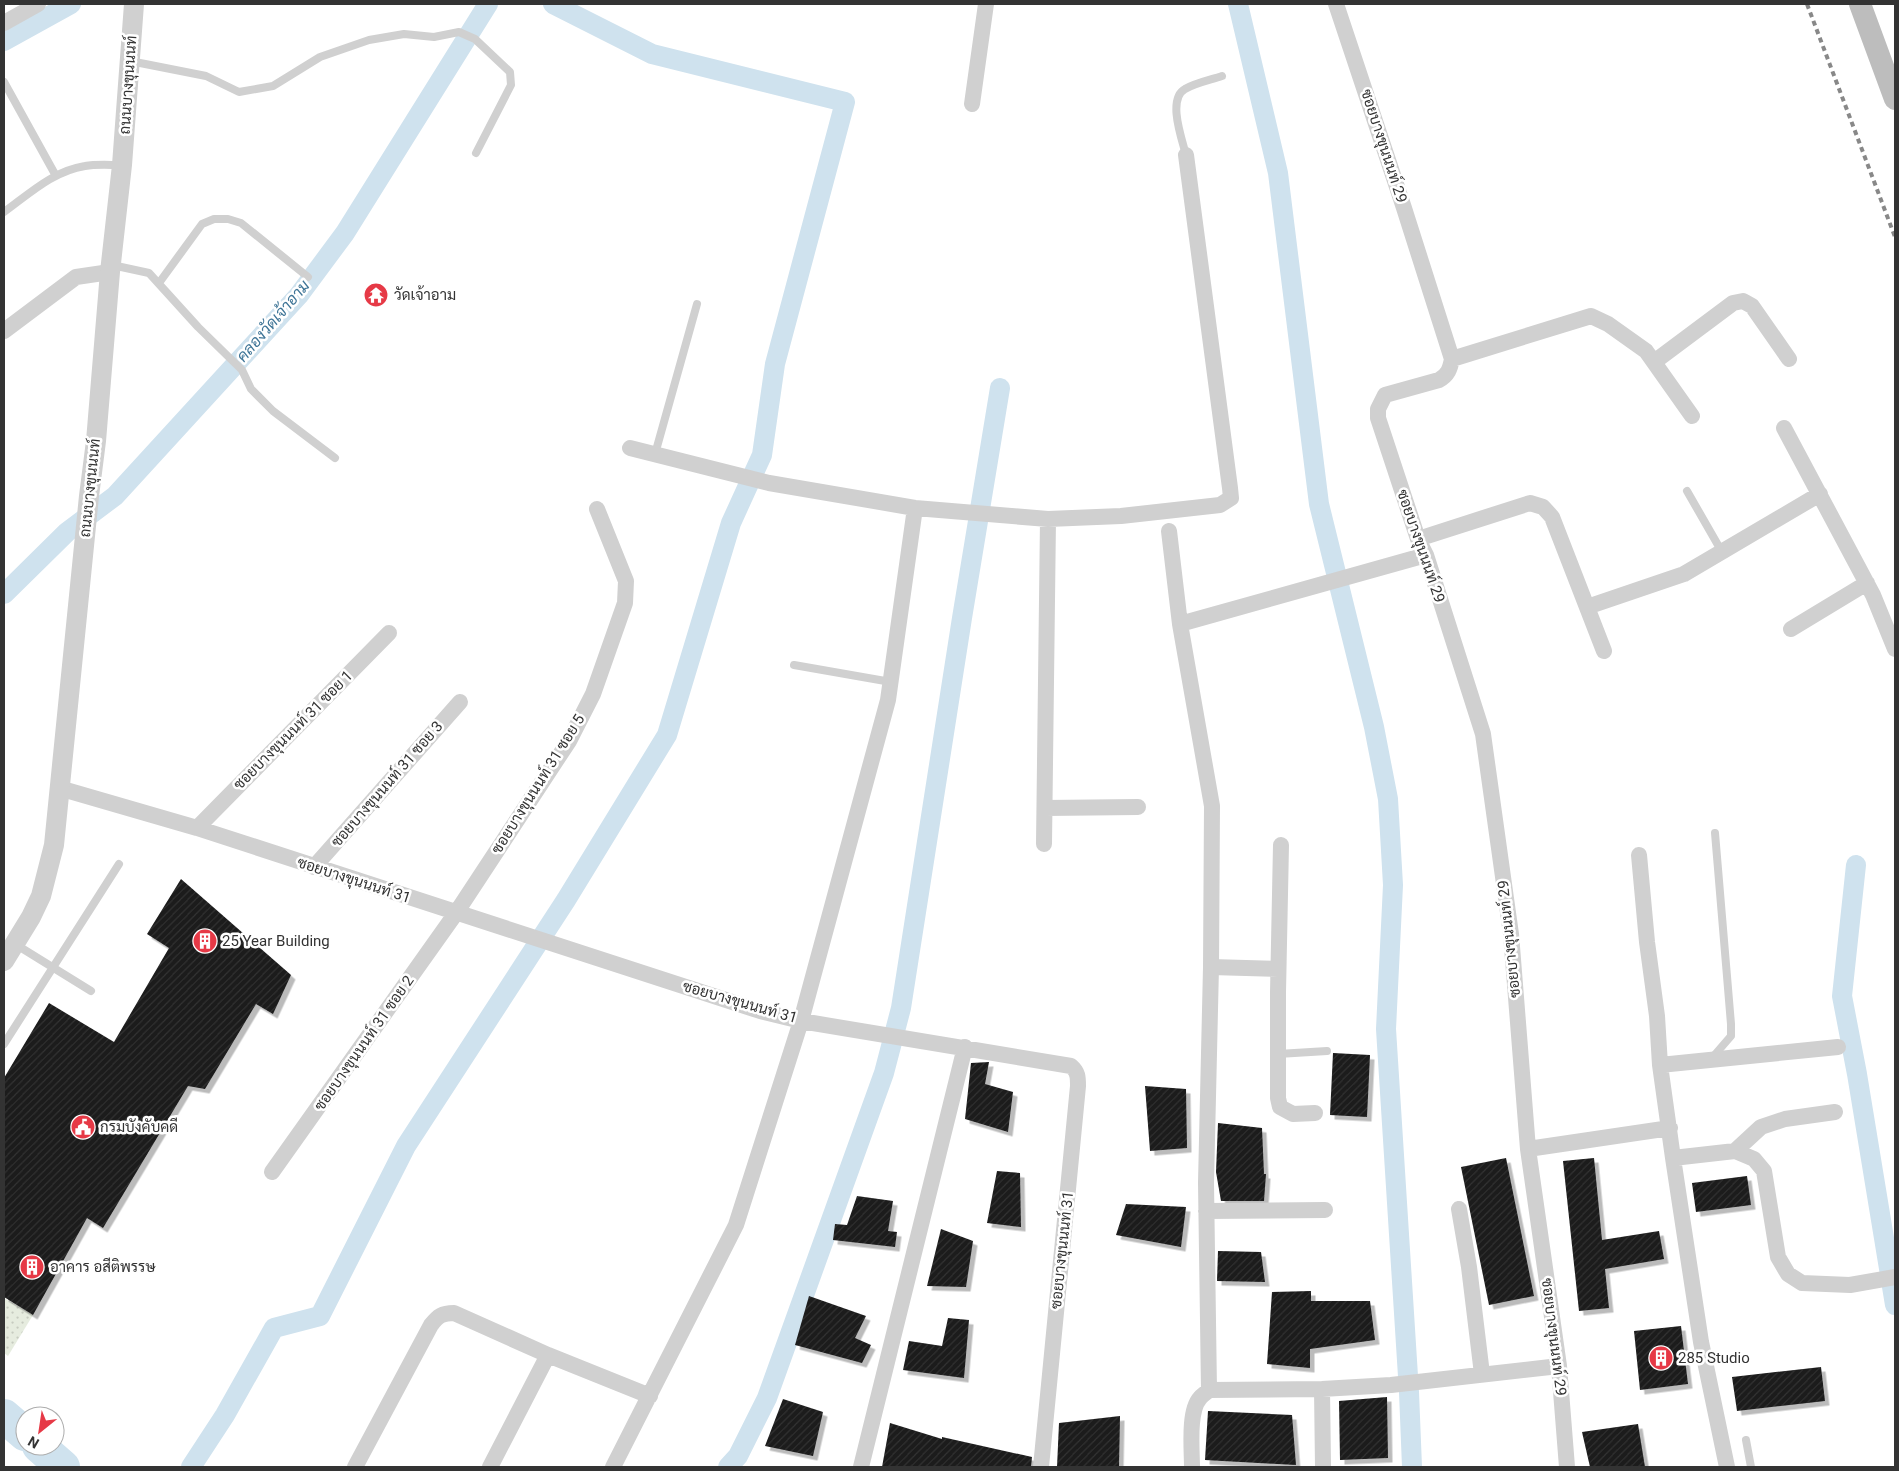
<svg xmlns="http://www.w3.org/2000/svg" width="1899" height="1471" viewBox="0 0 1899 1471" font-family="Roboto,Sarabun,sans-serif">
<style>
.park{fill:url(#park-dots)}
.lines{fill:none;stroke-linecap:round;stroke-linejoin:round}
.canal{stroke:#cfe2ee;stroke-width:20}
.river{stroke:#cfe2ee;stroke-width:34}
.building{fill:url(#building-hatch);filter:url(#shadow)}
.service{stroke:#d0d0d0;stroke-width:8}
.minor{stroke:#d0d0d0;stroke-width:16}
.tertiary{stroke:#d0d0d0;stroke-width:20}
.secondary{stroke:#bdbdbd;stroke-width:22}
.rail{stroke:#888;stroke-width:4;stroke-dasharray:5 4;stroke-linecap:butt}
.labels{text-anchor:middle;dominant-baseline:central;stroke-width:5;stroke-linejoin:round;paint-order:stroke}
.street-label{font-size:15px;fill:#333;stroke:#fff}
.poi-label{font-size:15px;fill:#333;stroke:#fff;text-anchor:start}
.water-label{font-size:16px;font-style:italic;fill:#3f7597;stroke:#fff}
</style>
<defs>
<pattern id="park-dots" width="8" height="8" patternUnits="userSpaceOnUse" patternTransform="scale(1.25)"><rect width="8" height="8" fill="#e6ecdf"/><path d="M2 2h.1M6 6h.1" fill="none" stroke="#c6cbc0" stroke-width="1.8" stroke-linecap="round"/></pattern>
<pattern id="building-hatch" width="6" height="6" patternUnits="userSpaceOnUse" patternTransform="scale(1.25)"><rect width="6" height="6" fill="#1a1a1a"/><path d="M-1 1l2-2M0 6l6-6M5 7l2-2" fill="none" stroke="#333"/></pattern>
<filter id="shadow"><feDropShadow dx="4.5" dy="4.5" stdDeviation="0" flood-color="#0004"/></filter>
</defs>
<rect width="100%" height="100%" fill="#fff"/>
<path class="park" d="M4 1298 33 1315 8 1356 4 1353Z"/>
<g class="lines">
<path class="canal" d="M1238 4 1278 173 1319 504 1374 727 1388 799 1393 885 1386 1029 1409 1392 1412 1467
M4 41 71 4
M4 594 67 532 115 496 299 295 345 233 488 4
M1856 865 1842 996 1857 1074 1895 1305
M191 1467 225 1415 274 1328 320 1316 406 1146 566 900 667 735 731 523 762 455 775 364 845 102 652 54 553 4
M728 1467 738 1456 767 1398 884 1073 901 1008 962 618 1000 388"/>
<path class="river" d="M4 1416 25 1434
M39 1446 63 1467"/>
</g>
<path class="building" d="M181 879 291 975 273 1014 256 1004 205 1089 188 1086 103 1228 87 1218 33 1315 4 1297V1078L49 1003 114 1042 169 948 147 934Z
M1333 1053 1370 1055 1367 1117 1330 1115Z
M989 1062 985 1084 1013 1092 1008 1132 965 1119 971 1063Z
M1145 1086 1186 1089 1187 1148 1150 1151Z
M1218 1123 1262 1128 1264 1174H1266L1264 1201H1221L1216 1172Z
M1506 1158 1534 1296 1489 1305 1461 1167Z
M1594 1158 1602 1240 1659 1231 1664 1259 1605 1269 1609 1308 1579 1311 1563 1161Z
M997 1171 1020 1173 1021 1227 987 1223Z
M1747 1176 1751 1205 1696 1212 1692 1183Z
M857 1196 893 1201 888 1231 897 1232 895 1247 833 1240 835 1224 847 1225Z
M1126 1204 1186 1207 1181 1247 1116 1235Z
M941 1229 973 1241 966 1287 927 1286Z
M1218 1251 1261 1252 1265 1282 1217 1281Z
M1311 1291V1301H1370L1375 1340 1310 1349V1368L1267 1364 1272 1292Z
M809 1296 866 1316 855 1338 871 1345 862 1363 795 1345Z
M948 1318 969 1320 964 1378 903 1370 909 1341 942 1346Z
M1681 1326 1688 1384 1640 1390 1634 1331Z
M1821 1367 1825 1401 1737 1411 1732 1377Z
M1387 1397 1388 1458 1340 1460 1339 1401Z
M783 1399 823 1412 813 1456 765 1446Z
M1208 1411 1292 1415 1296 1465 1205 1460Z
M1120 1416 1119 1467H1057L1059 1423Z
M890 1423 942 1439V1437L1032 1457 1031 1467H882Z
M1638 1424 1645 1467H1590L1582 1432Z"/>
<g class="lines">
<path class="service" d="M130 61 206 76 239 92 273 86 320 57 369 40 404 34 434 37 459 32 475 39 510 72 511 85 476 153
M4 82 56 176
M1186 155C1182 139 1167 99 1185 89 1195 83 1210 80 1222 76
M4 212C29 194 53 171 85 166 96 164 109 165 120 165
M112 265 149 273 198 327 242 370 251 389 273 411 335 458
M159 283 202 224 214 219H228L241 223 308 277
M655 454 697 304
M1687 491 1722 552
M794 665 891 682
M15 944 91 991
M4 1044 119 864
M1278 1054 1327 1051
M1712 1058 1731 1036V1024L1715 833
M1746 1440 1751 1467"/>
<path class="minor" d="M1336 4 1404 208 1452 359C1450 369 1448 375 1439 380L1385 395 1378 409V418L1418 539 1426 555 1483 734 1511 934 1528 1149 1559 1366 1567 1467
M4 23 38 4
M972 104 986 4
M4 331 76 277 110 272
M1452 359 1591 316 1608 324 1646 351 1692 416
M1654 362 1733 303 1743 301 1752 306 1789 359
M1784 428 1873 595 1895 649
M630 448 769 483 915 508 1048 519 1121 516 1220 505 1231 498 1230 488 1186 155
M1169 531 1180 624 1212 806 1211 967 1206 1183 1209 1390
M1418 539 1530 503 1543 507 1552 517 1604 651
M1587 607 1684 574 1820 494
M1180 624 1426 555
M1791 629 1867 583
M59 788 197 828 760 1011 801 1021 1071 1066C1078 1072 1078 1077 1078 1086L1041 1467
M1045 808 1138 807
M197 828 389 633
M1044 844 1048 519
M1281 845 1278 992V1098L1280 1107 1293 1114 1315 1113
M1639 855 1647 942 1657 1016 1660 1065 1673 1158 1701 1342 1727 1467
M314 867 460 702
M1211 967 1278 969
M1660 1065 1838 1047
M1528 1149 1670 1128
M1735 1151 1761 1127 1785 1119 1835 1112
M1673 1158 1735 1151 1754 1159 1764 1171 1778 1257 1788 1274 1802 1283 1850 1285 1895 1277
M272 1172 456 913 569 741 593 694 625 603 626 581 597 509
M1459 1209 1469 1267 1482 1374
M1206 1211 1325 1210
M1322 1389 1323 1467
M355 1467 431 1325C438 1316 442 1313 454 1313L548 1355 650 1396
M490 1467 548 1355
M613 1467 736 1225 801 1021 888 700 915 508
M861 1467 965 1047
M1192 1467C1192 1450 1188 1411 1200 1398 1202 1395 1206 1393 1209 1390L1322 1389 1391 1385 1559 1366"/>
<path class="tertiary" d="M4 961 31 917 41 896 54 845 89 496 96 441 110 272 122 165 134 4"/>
<path class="secondary" d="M1860 4 1895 99"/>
<path class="rail" d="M1807 4 1895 237"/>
</g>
<defs>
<symbol id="temple-disc" viewBox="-11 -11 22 22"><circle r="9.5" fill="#e63946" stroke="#fff"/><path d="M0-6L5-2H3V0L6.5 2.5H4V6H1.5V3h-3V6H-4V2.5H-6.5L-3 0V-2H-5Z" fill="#fff"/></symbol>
<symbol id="building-disc" viewBox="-11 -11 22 22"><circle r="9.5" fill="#e63946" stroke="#fff"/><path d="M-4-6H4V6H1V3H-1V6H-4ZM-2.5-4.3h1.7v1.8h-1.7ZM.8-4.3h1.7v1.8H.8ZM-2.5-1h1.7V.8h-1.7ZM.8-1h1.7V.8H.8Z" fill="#fff"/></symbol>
<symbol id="civic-disc" viewBox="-11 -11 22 22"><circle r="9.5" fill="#e63946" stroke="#fff"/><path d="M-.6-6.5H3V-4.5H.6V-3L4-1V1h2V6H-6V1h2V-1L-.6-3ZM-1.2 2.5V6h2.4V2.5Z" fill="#fff"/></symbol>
</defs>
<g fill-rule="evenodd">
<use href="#temple-disc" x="362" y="281" width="28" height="28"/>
<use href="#building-disc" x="191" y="927" width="28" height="28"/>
<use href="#civic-disc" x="69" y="1113" width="28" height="28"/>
<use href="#building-disc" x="18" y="1253" width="28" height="28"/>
<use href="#building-disc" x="1647" y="1344" width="28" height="28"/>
</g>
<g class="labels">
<g class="street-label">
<text transform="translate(128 85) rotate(-86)">ถนนบางขุนนนท์</text>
<text transform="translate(1384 146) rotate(72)">ซอยบางขุนนนท์ 29</text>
<text transform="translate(90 488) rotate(-84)">ถนนบางขุนนนท์</text>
<text transform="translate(1421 546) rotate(71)">ซอยบางขุนนนท์ 29</text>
<text transform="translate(293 730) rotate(-45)">ซอยบางขุนนนท์ 31 ซอย 1</text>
<text transform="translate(387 784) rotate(-49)">ซอยบางขุนนนท์ 31 ซอย 3</text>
<text transform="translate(538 784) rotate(-58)">ซอยบางขุนนนท์ 31 ซอย 5</text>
<text transform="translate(354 880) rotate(18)">ซอยบางขุนนนท์ 31</text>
<text transform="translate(1509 939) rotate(-96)">ซอยบางขุนนนท์ 29</text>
<text transform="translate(740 1002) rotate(16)">ซอยบางขุนนนท์ 31</text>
<text transform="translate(364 1043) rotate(-55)">ซอยบางขุนนนท์ 31 ซอย 2</text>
<text transform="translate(1062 1250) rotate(-84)">ซอยบางขุนนนท์ 31</text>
<text transform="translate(1554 1337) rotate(83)">ซอยบางขุนนนท์ 29</text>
</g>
<g class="poi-label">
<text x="394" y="295">วัดเจ้าอาม</text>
<text x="222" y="941">25 Year Building</text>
<text x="100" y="1127">กรมบังคับคดี</text>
<text x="50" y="1267">อาคาร อสีติพรรษ</text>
<text x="1678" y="1358">285 Studio</text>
</g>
<g class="water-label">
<text transform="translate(273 321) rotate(-49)">คลองวัดเจ้าอาม</text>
</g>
</g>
<rect width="1899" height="1471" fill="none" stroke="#333333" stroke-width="10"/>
<g transform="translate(40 1431) rotate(210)"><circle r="24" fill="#ffffff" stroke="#adadad"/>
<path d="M0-4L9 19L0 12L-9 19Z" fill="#e63946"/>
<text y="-8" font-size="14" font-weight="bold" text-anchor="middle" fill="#333333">N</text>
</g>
</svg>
